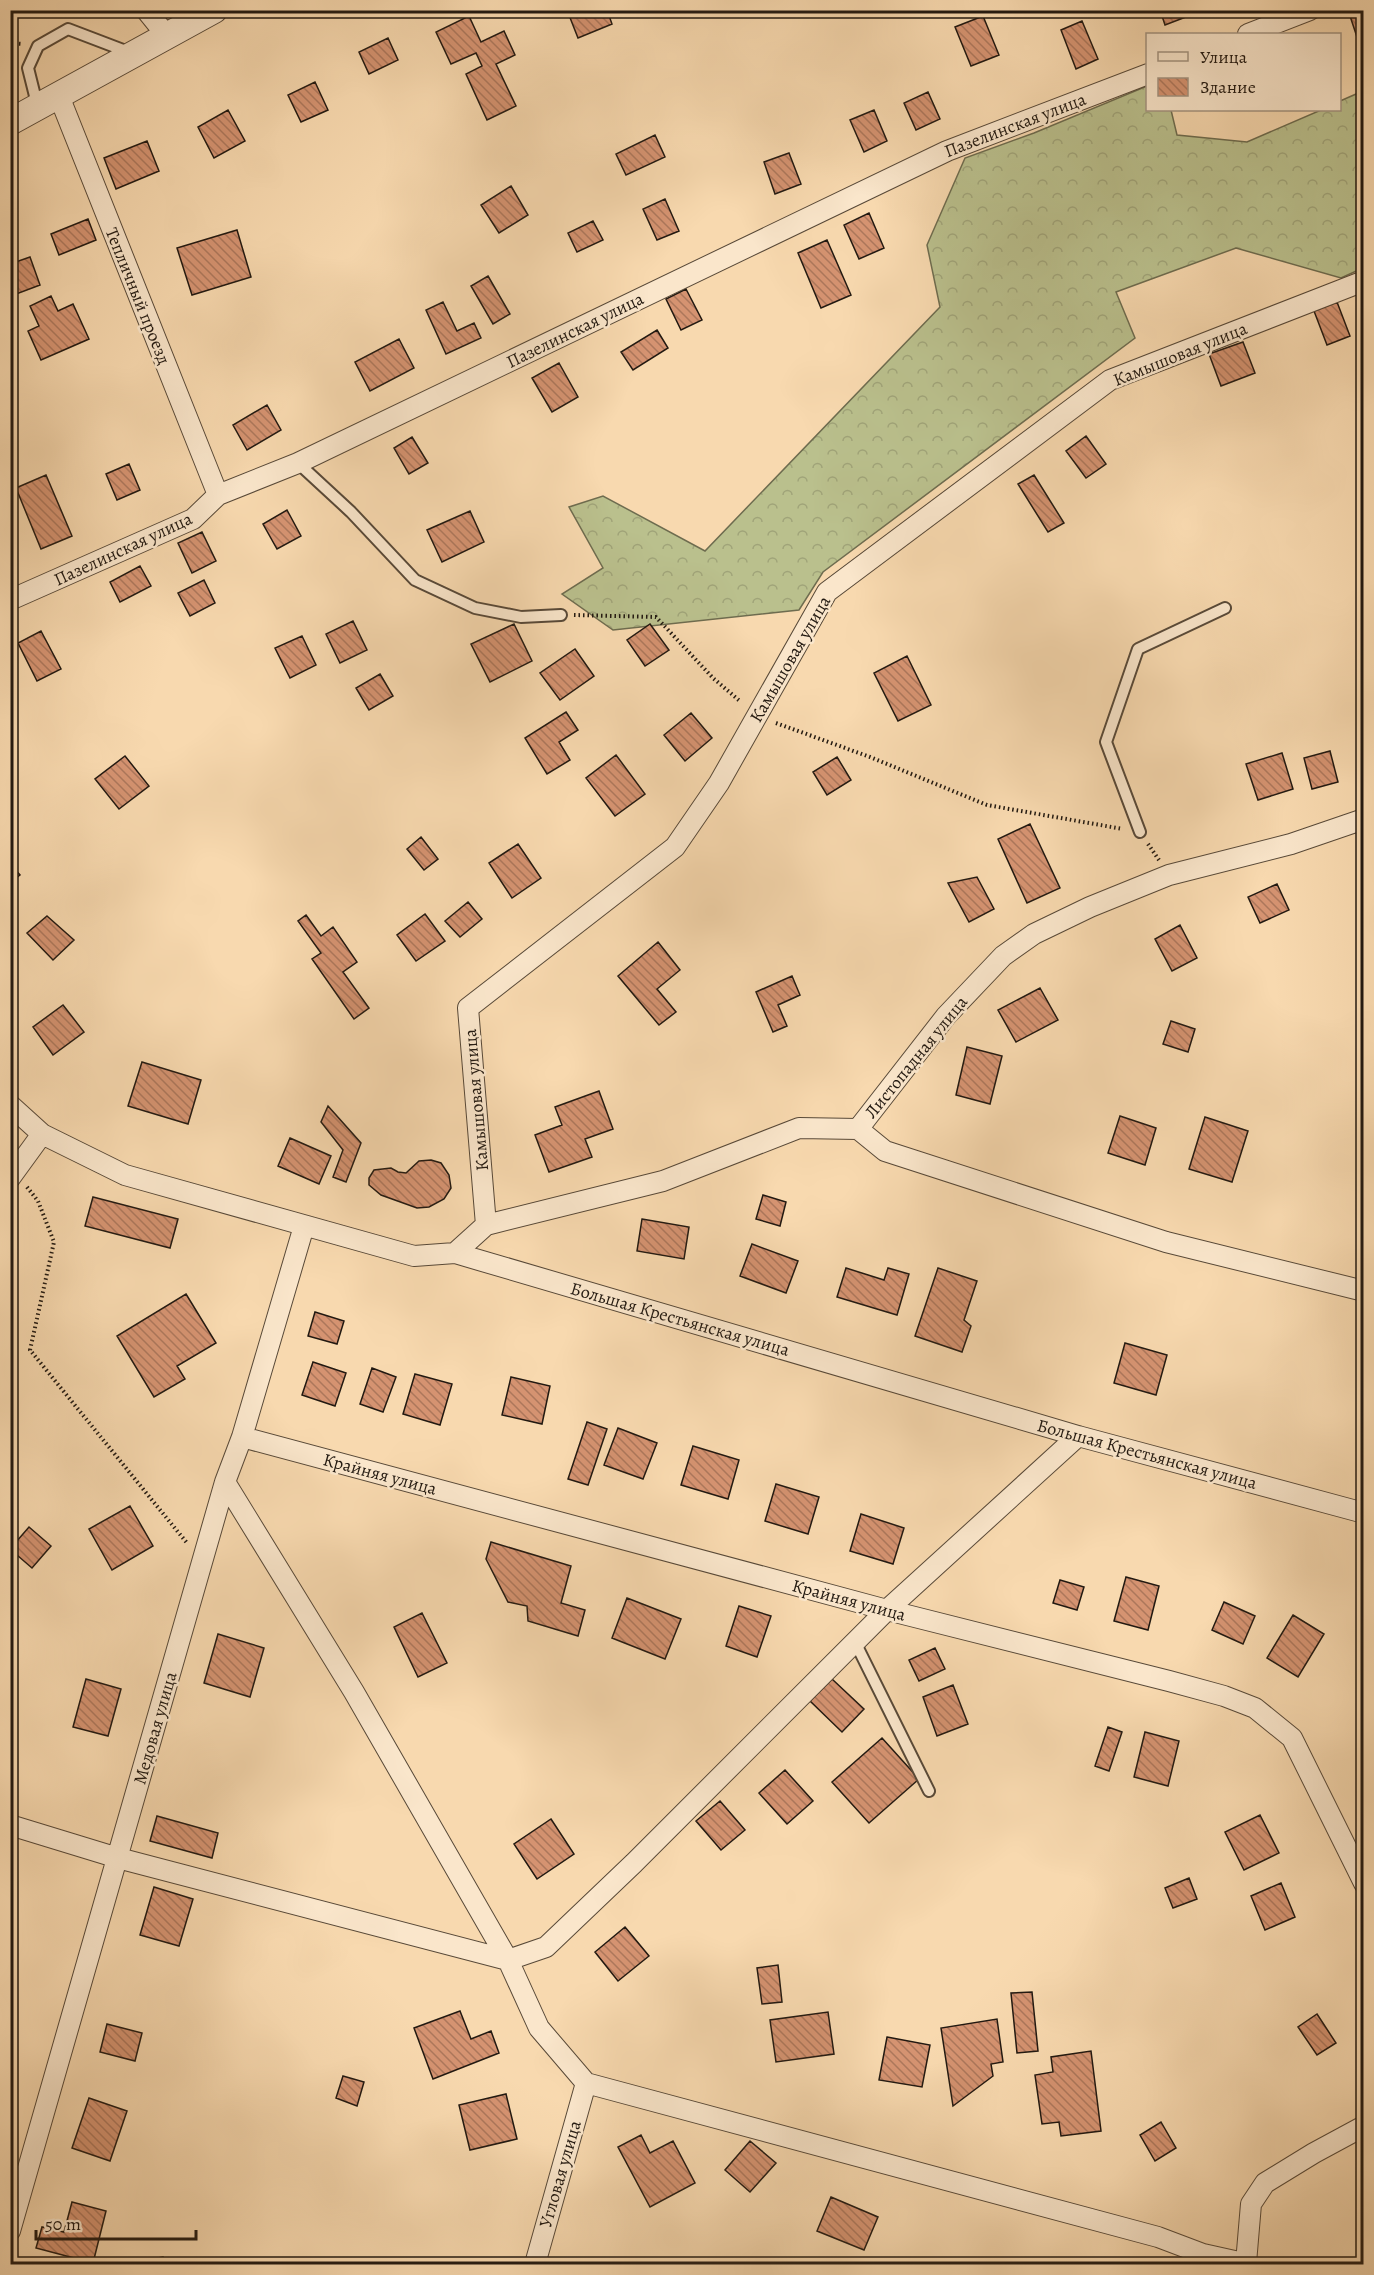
<svg xmlns="http://www.w3.org/2000/svg" width="1374" height="2275" viewBox="0 0 1374 2275" font-family="Alegreya,serif">
<style>
.forest{fill:url(#forest-crowns);stroke:#6e6c4f;stroke-width:1.5}
.building{fill:url(#building-back-hatch);stroke:#221911;stroke-width:1.5}
.lines{fill:none;stroke-linecap:round;stroke-linejoin:round}
.service-casing{stroke:#584938;stroke-width:14}
.minor-casing{stroke:#584938;stroke-width:22}
.tertiary-casing{stroke:#584938;stroke-width:28}
.path{stroke:#221911;stroke-width:4;stroke-dasharray:1.5 3;stroke-linecap:butt}
.service{stroke:#fae6cb;stroke-width:10}
.minor{stroke:#fae6cb;stroke-width:20}
.tertiary{stroke:#fae6cb;stroke-width:26}
.labels{text-anchor:middle;dominant-baseline:central;stroke-width:5;stroke-linejoin:round;paint-order:stroke}
.street-label{font-size:18px;fill:#221911;stroke:#fae6cb}
</style>
<defs>
<pattern id="forest-crowns" width="20" height="18" patternUnits="userSpaceOnUse" patternTransform="scale(1.5)"><rect width="20" height="18" fill="#bac08d"/><path d="M2 6a3 3 0 1 1 6 0M12 15a3 3 0 1 1 6 0" fill="none" stroke="#a0a479"/></pattern>
<pattern id="building-back-hatch" width="6" height="6" patternUnits="userSpaceOnUse" patternTransform="scale(1.5)"><rect width="6" height="6" fill="#d59371"/><path d="M-1 5l2 2M0 0l6 6M5-1l2 2" fill="none" stroke="#ac775b"/></pattern>
</defs>
<rect width="100%" height="100%" fill="#f8d9af"/>
<filter id="stains"><feTurbulence type="fractalNoise" baseFrequency=".00333" numOctaves="4"/><feColorMatrix values="0 0 0 0 .2 0 0 0 0 .09 0 0 0 0 .02 0 0 0 .5 -.17"/></filter>
<radialGradient id="worn" r=".72"><stop offset=".6" stop-color="#630" stop-opacity="0"/><stop offset="1" stop-color="#630" stop-opacity=".3"/></radialGradient>
<path class="forest" d="M1147 86 1148 110H1171L1177 135 1247 142 1321 110H1340V101L1363 91V268L1341 278 1236 248 1116 292 1135 338 823 572 799 610 613 630 562 594 603 568 569 507 603 496 705 551 940 307 927 245 965 158 1034 133Z"/>
<path class="building" d="M567 10H607L612 24 578 38Z
M1160 10H1189L1191 15 1165 25Z
M1348 10H1364V38L1358 40Z
M469 16 481 42 504 31 515 55 496 64 516 106 487 120 466 74 482 66 476 53 451 64 436 32Z
M983 16 999 55 971 66 955 27Z
M1082 21 1098 59 1076 69 1061 30Z
M388 38 398 60 369 74 359 52Z
M315 82 328 110 301 122 288 95Z
M928 92 940 119 916 130 904 103Z
M228 110 245 141 214 158 198 127Z
M874 110 887 141 864 152 850 120Z
M655 135 665 157 626 175 616 154Z
M147 141 159 171 116 189 104 158Z
M789 153 801 184 775 194 764 162Z
M511 186 528 215 499 233 481 205Z
M665 199 679 231 657 240 643 209Z
M869 213 884 248 859 259 844 225Z
M88 219 96 240 59 255 51 234Z
M593 221 603 240 577 252 568 233Z
M237 230 251 277 192 295 177 248Z
M827 240 851 295 821 308 798 253Z
M30 257 40 285 11 296 10 264Z
M488 276 510 314 493 324 471 286Z
M686 289 702 320 681 330 666 299Z
M51 296 58 311 73 304 89 339 41 360 28 331 39 326 30 306Z
M443 302 457 331 474 323 481 338 446 354 426 310Z
M1337 302 1350 336 1327 345 1314 311Z
M657 330 668 348 633 370 621 352Z
M399 339 414 368 370 391 355 362Z
M1243 342 1255 373 1221 386 1209 354Z
M559 363 578 397 552 412 532 378Z
M267 405 281 430 247 450 233 425Z
M1086 436 1106 464 1086 478 1066 451Z
M412 437 428 463 409 474 394 448Z
M129 464 140 490 117 500 106 474Z
M46 475 72 536 41 549 16 488Z
M1034 475 1064 523 1048 532 1018 484Z
M287 510 301 536 277 549 263 524Z
M470 511 484 542 442 562 427 530Z
M202 532 216 561 192 573 178 543Z
M140 566 151 586 120 602 110 582Z
M204 580 215 603 190 616 178 593Z
M353 621 367 650 340 663 326 634Z
M514 624 532 661 490 682 471 644Z
M650 624 669 650 645 666 627 640Z
M41 631 61 669 37 681 18 643Z
M302 636 316 665 290 678 275 648Z
M575 649 594 676 560 700 540 673Z
M907 656 931 705 898 721 874 673Z
M380 674 393 696 369 710 356 688Z
M566 712 578 730 559 742 570 760 547 774 525 738Z
M691 713 712 738 685 761 664 735Z
M1330 751 1338 782 1312 789 1304 758Z
M1282 753 1293 789 1258 800 1246 764Z
M616 755 645 794 615 816 586 778Z
M125 756 149 786 119 809 95 779Z
M837 757 851 780 827 795 813 772Z
M1030 824 1060 888 1027 903 998 839Z
M421 837 438 859 424 870 407 849Z
M518 844 541 878 512 898 489 863Z
M10 864 20 875 10 883Z
M977 877 994 909 969 922 948 883Z
M1277 884 1289 910 1260 923 1248 897Z
M468 902 482 919 460 937 445 921Z
M425 914 445 941 416 961 397 935Z
M306 915 321 936 333 927 357 962 343 972 369 1008 354 1019 312 959 321 953 298 921Z
M47 916 74 940 53 960 27 933Z
M1180 925 1197 958 1172 971 1155 939Z
M658 942 680 970 657 989 676 1012 659 1025 618 976Z
M792 976 800 995 778 1005 787 1026 773 1032 756 992Z
M1040 988 1058 1020 1016 1042 998 1010Z
M63 1005 84 1032 53 1055 33 1027Z
M1171 1021 1195 1029 1188 1052 1163 1044Z
M967 1047 1002 1056 990 1104 956 1095Z
M142 1062 201 1080 188 1124 128 1106Z
M599 1091 613 1129 585 1139 592 1157 549 1172 535 1135 562 1125 555 1107Z
M328 1106 361 1143 346 1182 333 1177 343 1150 321 1122Z
M1120 1116 1156 1128 1145 1165 1108 1153Z
M1205 1117 1248 1131 1232 1182 1189 1169Z
M290 1138 331 1156 319 1184 278 1166Z
M431 1160 441 1163 449 1175 451 1188 444 1199 429 1207 417 1208 381 1195 369 1185V1178L374 1170 391 1168 398 1172 406 1173 419 1161Z
M763 1195 786 1202 780 1226 756 1219Z
M93 1197 178 1219 170 1248 85 1226Z
M642 1219 689 1227 684 1259 637 1251Z
M752 1244 798 1261 786 1293 740 1276Z
M846 1268 884 1280 888 1268 909 1274 897 1315 837 1297Z
M938 1268 977 1281 964 1320 971 1326 962 1352 915 1336Z
M186 1294 216 1343 177 1366 185 1379 154 1397 117 1336Z
M315 1312 344 1321 337 1344 308 1336Z
M1125 1343 1167 1355 1156 1395 1114 1383Z
M313 1362 346 1373 335 1406 302 1395Z
M372 1368 396 1377 383 1412 360 1404Z
M415 1374 452 1384 440 1425 403 1414Z
M511 1377 550 1386 542 1424 502 1415Z
M587 1422 607 1429 588 1485 568 1479Z
M618 1428 657 1443 643 1479 604 1465Z
M693 1446 739 1460 728 1499 681 1485Z
M776 1484 819 1497 808 1534 765 1521Z
M130 1506 153 1546 112 1570 89 1529Z
M861 1514 904 1528 893 1564 850 1551Z
M29 1527 51 1546 32 1568 10 1549Z
M491 1542 571 1566 561 1603 585 1610 578 1636 528 1621 527 1606 508 1602 486 1559Z
M1126 1577 1159 1586 1148 1630 1114 1621Z
M1060 1580 1084 1587 1077 1610 1053 1603Z
M627 1598 681 1619 665 1659 612 1638Z
M1224 1602 1255 1616 1243 1644 1212 1630Z
M739 1606 771 1616 757 1657 726 1646Z
M422 1613 447 1663 418 1677 394 1627Z
M1293 1615 1324 1634 1298 1677 1267 1658Z
M218 1634 264 1648 250 1697 204 1683Z
M935 1648 945 1669 919 1681 909 1660Z
M86 1679 121 1689 108 1736 73 1727Z
M832 1679 864 1709 842 1732 810 1701Z
M953 1685 968 1724 937 1736 923 1697Z
M1108 1727 1122 1732 1109 1771 1095 1766Z
M1145 1732 1179 1741 1168 1786 1134 1777Z
M882 1738 919 1779 869 1823 832 1782Z
M785 1770 813 1801 787 1824 759 1793Z
M720 1801 745 1830 721 1850 696 1821Z
M1260 1815 1279 1853 1244 1870 1225 1832Z
M157 1816 218 1833 212 1858 150 1841Z
M551 1819 574 1854 537 1879 514 1844Z
M1189 1878 1197 1899 1173 1908 1165 1888Z
M1281 1883 1295 1917 1265 1930 1251 1896Z
M154 1887 193 1899 179 1946 140 1935Z
M625 1927 649 1956 618 1981 595 1952Z
M778 1965 782 2002 762 2004 757 1968Z
M1032 1992 1038 2051 1017 2053 1011 1993Z
M460 2011 471 2039 491 2031 499 2053 433 2079 414 2028Z
M828 2012 834 2054 776 2062 770 2020Z
M1317 2014 1336 2043 1317 2055 1298 2027Z
M997 2019 1003 2062 991 2064 993 2076 953 2106 941 2028Z
M107 2024 142 2033 135 2061 100 2052Z
M887 2037 930 2045 922 2087 879 2080Z
M1091 2051 1101 2131 1061 2136 1059 2122 1042 2124 1035 2075 1053 2072 1051 2057Z
M343 2076 364 2082 357 2106 336 2098Z
M506 2094 517 2139 470 2150 459 2105Z
M89 2098 127 2111 110 2161 72 2148Z
M1161 2122 1176 2148 1155 2161 1140 2135Z
M641 2135 650 2153 673 2141 695 2183 650 2207 618 2147Z
M750 2141 776 2163 750 2192 725 2170Z
M831 2197 878 2217 864 2250 817 2231Z
M72 2202 106 2211 93 2263 36 2248 42 2227 64 2232Z
M163 2257 165 2264H121Z"/>
<g class="lines">
<defs>
<path id="service" d="M38 108 28 68 38 46 68 29 131 53
M298 463 351 512 415 580 475 608 521 617 561 615
M1140 832 1106 742 1138 649 1225 608
M855 1642 929 1791"/>
<path id="minor" d="M146 10 167 36
M1248 34 1310 10
M59 96 218 495
M10 600 193 519 218 495 298 463 947 151 1148 74
M10 1105 42 1134 125 1175 414 1256 455 1253 1078 1436 1364 1513
M858 1129 885 1151 1166 1242 1364 1291
M10 1178 42 1134
M486 1225 468 1008 675 847 719 783 827 592 1110 380 1364 281
M455 1253 486 1225 663 1181 799 1128 858 1129 946 1016 1003 956 1034 934 1090 907 1169 875 1291 844 1364 819
M242 1437 887 1610 1169 1681 1224 1696 1255 1708 1292 1738 1364 1883
M225 1482 354 1692 508 1960 546 1947 634 1863 887 1610 1078 1436
M10 1825 118 1858 508 1960 539 2028 586 2083 1158 2237 1203 2254 1248 2264
M10 2231 225 1482 242 1437 304 1226
M1246 2263 1251 2204 1265 2183 1314 2153 1364 2126
M535 2264 586 2083"/>
<path id="tertiary" d="M10 122 214 10"/>
</defs>
<use href="#service" class="service-casing"/>
<use href="#minor" class="minor-casing"/>
<use href="#tertiary" class="tertiary-casing"/>
<path class="path" d="M235 16 246 10
M10 43 23 44
M574 615 656 617 713 678 741 702
M776 723 870 757 987 805 1123 829
M1148 844 1159 860
M27 1187 38 1201 54 1242 30 1350 187 1543"/>
<use href="#service" class="service"/>
<use href="#minor" class="minor"/>
<use href="#tertiary" class="tertiary"/>
</g>
<g class="labels">
<g class="street-label">
<text transform="translate(1015 125) rotate(-21)">Пазелинская улица</text>
<text transform="translate(138 296) rotate(68)">Тепличный проезд</text>
<text transform="translate(575 330) rotate(-26)">Пазелинская улица</text>
<text transform="translate(1180 354) rotate(-22)">Камышовая улица</text>
<text transform="translate(123 549) rotate(-25)">Пазелинская улица</text>
<text transform="translate(790 659) rotate(-60)">Камышовая улица</text>
<text transform="translate(916 1057) rotate(-51)">Листопадная улица</text>
<text transform="translate(476 1100) rotate(-95)">Камышовая улица</text>
<text transform="translate(680 1319) rotate(16)">Большая Крестьянская улица</text>
<text transform="translate(1147 1454) rotate(15)">Большая Крестьянская улица</text>
<text transform="translate(380 1474) rotate(15)">Крайняя улица</text>
<text transform="translate(849 1600) rotate(15)">Крайняя улица</text>
<text transform="translate(155 1728) rotate(-74)">Медовая улица</text>
<text transform="translate(560 2174) rotate(-74)">Угловая улица</text>
</g>
</g>
<rect width="1374" height="2275" fill="none" stroke="#f8d9af" stroke-width="36"/>
<rect x="12" y="12" width="1350" height="2251" fill="none" stroke="#221911" stroke-width="3"/>
<rect x="18" y="18" width="1338" height="2239" fill="none" stroke="#221911" stroke-width="1.5"/>
<rect x="1146" y="33" width="195" height="78" fill="#fae6cb" stroke="#a49481" stroke-width="1.5"/>
<rect x="1158" y="52" width="30" height="9" fill="#fae6cb" stroke="#a49481" stroke-width="1.5"/>
<text x="1200" y="63" font-size="18" fill="#221911">Улица</text>
<rect x="1158" y="78" width="30" height="18" fill="url(#building-back-hatch)" stroke="#a49481" stroke-width="1.5"/>
<text x="1200" y="93" font-size="18" fill="#221911">Здание</text>
<path d="M36 2230v9h160v-9" fill="none" stroke="#221911" stroke-width="3"/>
<text x="45" y="2230" font-size="18" fill="#221911" stroke="#fae6cb" stroke-width="4.5" paint-order="stroke">50 m</text>
<rect width="100%" height="100%" filter="url(#stains)"/>
<rect width="100%" height="100%" fill="url(#worn)"/>
</svg>
